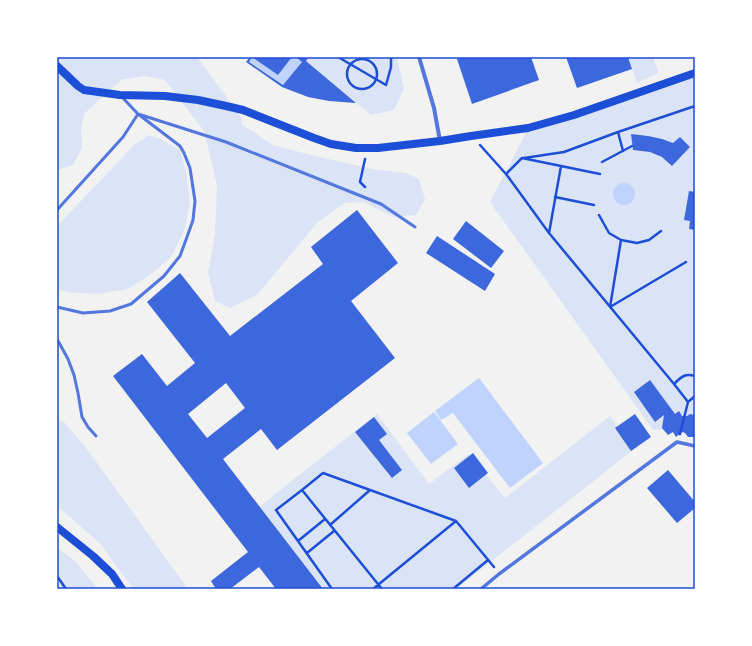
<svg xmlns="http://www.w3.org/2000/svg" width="752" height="646" viewBox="0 0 752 646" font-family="'PT Serif',serif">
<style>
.green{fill:#dbe4f7}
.water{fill:#bfd3fe}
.building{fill:#3d67dc;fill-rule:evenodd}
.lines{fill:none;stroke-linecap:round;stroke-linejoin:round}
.path{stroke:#1d4ed8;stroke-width:2.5}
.service{stroke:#5277de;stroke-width:3}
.pedestrian{stroke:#5277de;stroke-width:3.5}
.minor{stroke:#5277de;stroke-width:4}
.secondary{stroke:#1d4ed8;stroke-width:8}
.neatline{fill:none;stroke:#1d4ed8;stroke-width:1.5}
</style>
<rect width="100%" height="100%" fill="#f2f2f2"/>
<path class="green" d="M57 57H197L242 118 241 124 273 145 315 156 373 169 406 173 419 179 425 199 416 215 394 217 363 202 345 203 317 223 257 295 230 308 215 301 208 273 215 233 217 185 204 131 165 80 145 76 121 80 85 113 81 126 82 148 73 165 57 170Z
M309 57H397L404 88 394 110 371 115 306 61Z
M628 57H653L659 73 637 83Z
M695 77V427L653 430 490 202 528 129 578 118Z
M149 135 161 139 180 150 186 171 190 203 184 231 171 257 150 275 128 289 98 294 67 292 57 289V226L135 144Z
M377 414 429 484 469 454 505 498 610 416 633 450 456 589H322L260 506Z
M57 420 64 422 84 445 188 589H134L119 570 101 544 57 506Z
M57 547 75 561 98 589H57Z"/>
<path class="water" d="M252 57 278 75 292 57H296L302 62 283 85 249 62Z
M613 194a11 11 0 1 1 22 0a11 11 0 1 1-22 0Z
M479 378 543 463 510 488 453 413 441 420 435 411Z
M434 412 458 444 431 464 407 433Z"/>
<path class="building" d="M250 57H292L278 75 252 57 249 62 283 85 302 62 296 57H309L306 61 356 103 329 101 308 97 282 87 246 62Z
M462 57H531L539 80 472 104 457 59Z
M566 57H628L632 69 577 88Z
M631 134 648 136 662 139 673 143 680 137 690 147 672 166 662 157 650 152 633 150Z
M689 191 695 192V230L689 229 690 221 684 220Z
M357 210 398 263 351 301 395 358 277 450 261 429 223 459 323 589H276L259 567 230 589H216L211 581 248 552 113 376 142 354 167 386 195 363 147 302 180 273 230 336 323 264 311 247ZM226 383 245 408 207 438 188 414Z
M466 221 504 251 491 268 453 239Z
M437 236 495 274 485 291 426 253Z
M650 380 675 414 679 411 682 416H687L690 414 695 415V437H688L685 433 682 432 676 437 673 432 668 435 662 428 664 415 655 422 634 392Z
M635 414 651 437 631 451 615 428Z
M374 417 387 434 379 440 402 470 392 478 355 432Z
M473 453 488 473 469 488 454 468Z
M668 470 695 502V508L677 523 647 488Z"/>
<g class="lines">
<path class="path" d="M338 57 386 85 391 67V57
M347 74a15 15 0 1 1 30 0a15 15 0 1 1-30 0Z
M618 132 623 151
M480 145 506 174
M524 158 564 152 618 132 695 106
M602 162 632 146
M600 174 522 158 506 174 549 233 674 384C681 377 685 373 695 376
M365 187 360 182 365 159
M555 197 594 205
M599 215 609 233 621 240 637 243 649 240 661 231
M549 233 561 166
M621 240 610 307 686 262
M674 384 688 402 695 396
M680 434 688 402
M302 490 276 510 332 589
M330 525 370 490
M298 541 325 519
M307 553 334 531
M57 576 66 589
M373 589 456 521
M382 589 302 490 323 473 456 521 494 567
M453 589 488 560"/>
<path class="service" d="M121 96 138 114 226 142 381 204 415 227
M57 210 123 137 138 114 180 146 184 153 190 168 195 201 193 220 187 237 180 256 164 276 131 304 110 311 83 313 57 307
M57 339 68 359 74 375 78 393 82 417 88 427 96 436"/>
<path class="pedestrian" d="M481 589 499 574 677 442 695 446"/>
<path class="minor" d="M419 57 434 108 440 141"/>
<path class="secondary" d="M57 66 78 86 84 90 120 95 165 96 198 100 226 106 243 110 314 138 331 144 356 148H378L440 141 471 136 528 128 574 115 695 73
M57 527 93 556 112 574 122 589"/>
</g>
<rect width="752" height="646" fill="none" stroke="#ffffff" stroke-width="116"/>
<rect x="58" y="58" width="636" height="530" class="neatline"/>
</svg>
